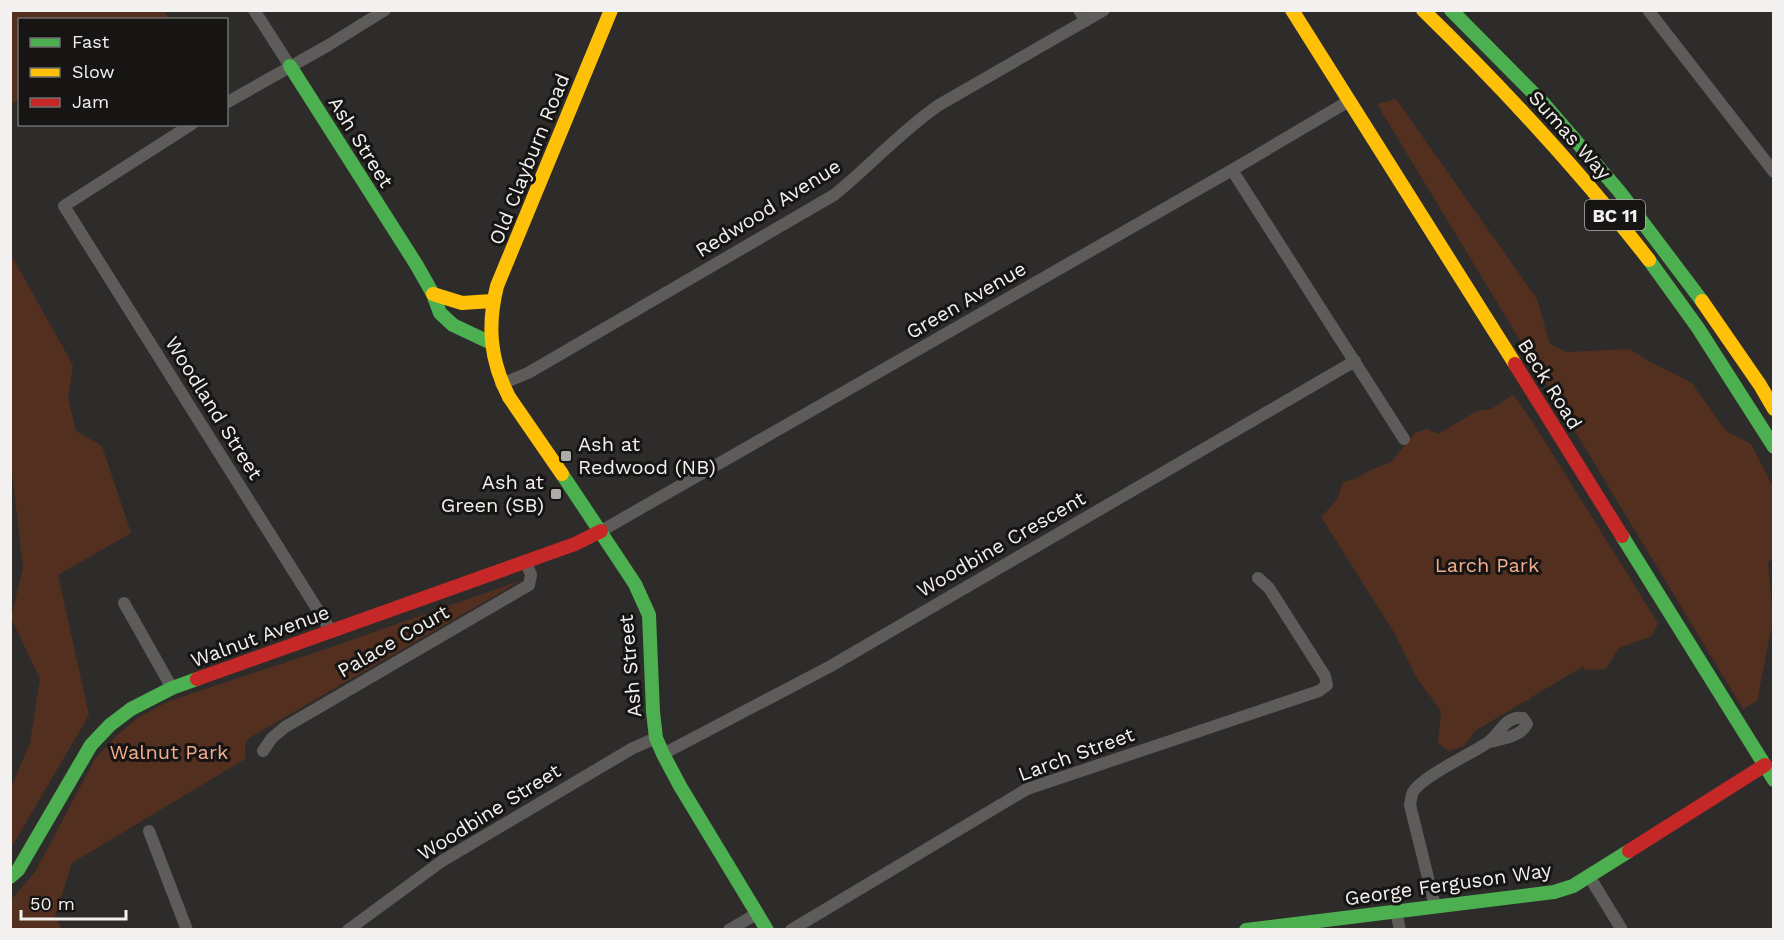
<svg xmlns="http://www.w3.org/2000/svg" width="1784" height="940" viewBox="0 0 1784 940" font-family="'Work Sans',sans-serif">
<style>
.green{fill:#532f1f}
.lines{fill:none;stroke-linecap:round;stroke-linejoin:round}
.street{stroke:#5d5c5b;stroke-width:12}
.fast{stroke:#4caf50;stroke-width:14}
.slow{stroke:#ffc107;stroke-width:14}
.jam{stroke:#c62828;stroke-width:14}
.poi-dot{fill:#aeacab;stroke:#161514;stroke-width:2}
.labels{text-anchor:middle;dominant-baseline:central;stroke-width:6;stroke-linejoin:round;paint-order:stroke}
.shield{fill:#161514;stroke:#b1afae;stroke-width:1.5}
.shield-label{font-size:18px;font-weight:bold;fill:#f3f1f0}
.street-label{font-size:20px;fill:#f3f1f0;stroke:#161514}
.poi-label{font-size:20px;fill:#f3f1f0;stroke:#161514;text-anchor:start}
.park-label{font-size:20px;fill:#f4ac8e;stroke:#161514}
</style>
<rect width="100%" height="100%" fill="#2e2c2b"/>
<path class="green" d="M11 10 164 11 170 19 20 20 19 100 11 104Z
M1396 99 1537 299 1550 344 1566 352 1630 349 1648 361 1691 382 1726 431 1751 444 1773 487V557L1768 563 1773 619 1757 701 1743 709 1377 104Z
M11 255 73 365 68 398 76 431 102 446 131 533 58 575 89 715 11 848V787L30 743 40 679 11 618 23 568 10 454Z
M1513 395 1532 421 1658 623 1652 636 1619 648 1606 669 1585 670 1584 666 1530 698 1529 701 1527 700 1475 731 1464 746 1449 751 1438 743 1441 711 1416 677 1395 634 1321 517 1337 500 1343 482 1355 479 1371 470 1391 462 1415 433 1427 429 1438 434 1477 411 1491 409Z
M522 580 249 738 245 744V759L72 863 55 916 62 929H11V900L35 872 95 759 116 736 139 717 165 703 190 694 317 652Z"/>
<g class="lines">
<path class="street" d="M254 10 290 66
M1079 10 1086 21
M1648 10 1774 172
M226 103 327 46 385 10
M192 124 64 206 331 631
M1232 170 1404 439
M501 384 528 373 834 195C870 166 901 131 939 105L1104 10
M601 531 1232 170 1349 101
M124 603 172 688
M263 751 272 738 285 727 529 585 531 575 526 562
M663 754 829 667 1355 361
M149 831 187 930
M1589 876 1622 930
M1435 906 1410 805C1411 802 1411 795 1413 792 1421 777 1471 754 1487 743 1500 735 1505 715 1523 718L1527 724C1520 737 1504 738 1490 742
M1396 912 1400 930
M348 930 442 861 633 748 656 738
M729 930 758 913
M791 930 1027 789 1319 691 1327 685 1325 676 1269 588 1258 578"/>
<path class="fast" d="M1451 10 1545 105 1619 191 1702 301
M290 66 416 264 433 294 440 313 453 325 489 342
M1649 260 1698 328 1774 447
M562 474 635 584 649 615 653 712 656 738 663 754 680 786 767 930
M1622 536 1774 780
M10 877 18 870 91 745 110 725 131 709 172 688 197 679
M1246 930 1554 892 1573 886 1629 851"/>
<path class="slow" d="M1292 10 1515 364
M1423 10C1504 89 1580 171 1649 260
M433 294 462 303 492 301
M1702 301 1760 385 1774 409
M562 474 509 397C490 360 487 326 497 286L611 10"/>
<path class="jam" d="M1515 364 1622 536
M197 679 575 544 601 531
M1629 851 1765 765"/>
</g>
<g class="poi-dot">
<rect x="560" y="450" width="12" height="12" rx="3"/>
<rect x="550" y="488" width="12" height="12" rx="3"/>
</g>
<g class="labels">
<rect class="shield" x="1585" y="200" width="60" height="30" rx="4.5"/>
<g class="shield-label">
<text x="1615" y="215">BC 11</text>
</g>
<g class="street-label">
<text transform="translate(1570 135) rotate(48)">Sumas Way</text>
<text transform="translate(361 142) rotate(58)">Ash Street</text>
<text transform="translate(529 159) rotate(-68)">Old Clayburn Road</text>
<text transform="translate(768 208) rotate(-32)">Redwood Avenue</text>
<text transform="translate(966 300) rotate(-30)">Green Avenue</text>
<text transform="translate(1550 384) rotate(58)">Beck Road</text>
<text transform="translate(214 408) rotate(58)">Woodland Street</text>
<text transform="translate(1001 544) rotate(-30)">Woodbine Crescent</text>
<text transform="translate(260 636) rotate(-20)">Walnut Avenue</text>
<text transform="translate(393 641) rotate(-30)">Palace Court</text>
<text transform="translate(630 666) rotate(-95)">Ash Street</text>
<text transform="translate(1076 754) rotate(-20)">Larch Street</text>
<text transform="translate(489 812) rotate(-32)">Woodbine Street</text>
<text transform="translate(1448 884) rotate(-8)">George Ferguson Way</text>
</g>
<g class="poi-label">
<text x="578" y="444">Ash at<tspan x="578" dy="23">Redwood (NB)</tspan></text>
<text x="544" y="482" text-anchor="end">Ash at<tspan x="544" dy="23">Green (SB)</tspan></text>
</g>
<g class="park-label">
<text x="1487" y="565">Larch Park</text>
<text x="169" y="752">Walnut Park</text>
</g>
</g>
<rect width="1784" height="940" fill="none" stroke="#f3f1f0" stroke-width="24"/>
<rect x="18" y="18" width="210" height="108" fill="#161514" stroke="#6e6d6c" stroke-width="1.5"/>
<rect x="30" y="38" width="30" height="9" fill="#4caf50" stroke="#6e6d6c" stroke-width="1.5"/>
<text x="72" y="48" font-size="18" fill="#f3f1f0">Fast</text>
<rect x="30" y="68" width="30" height="9" fill="#ffc107" stroke="#6e6d6c" stroke-width="1.5"/>
<text x="72" y="78" font-size="18" fill="#f3f1f0">Slow</text>
<rect x="30" y="98" width="30" height="9" fill="#c62828" stroke="#6e6d6c" stroke-width="1.5"/>
<text x="72" y="108" font-size="18" fill="#f3f1f0">Jam</text>
<path d="M21 910v9h105v-9" fill="none" stroke="#f3f1f0" stroke-width="3"/>
<text x="30" y="910" font-size="18" fill="#f3f1f0" stroke="#161514" stroke-width="4.5" paint-order="stroke">50 m</text>
</svg>
